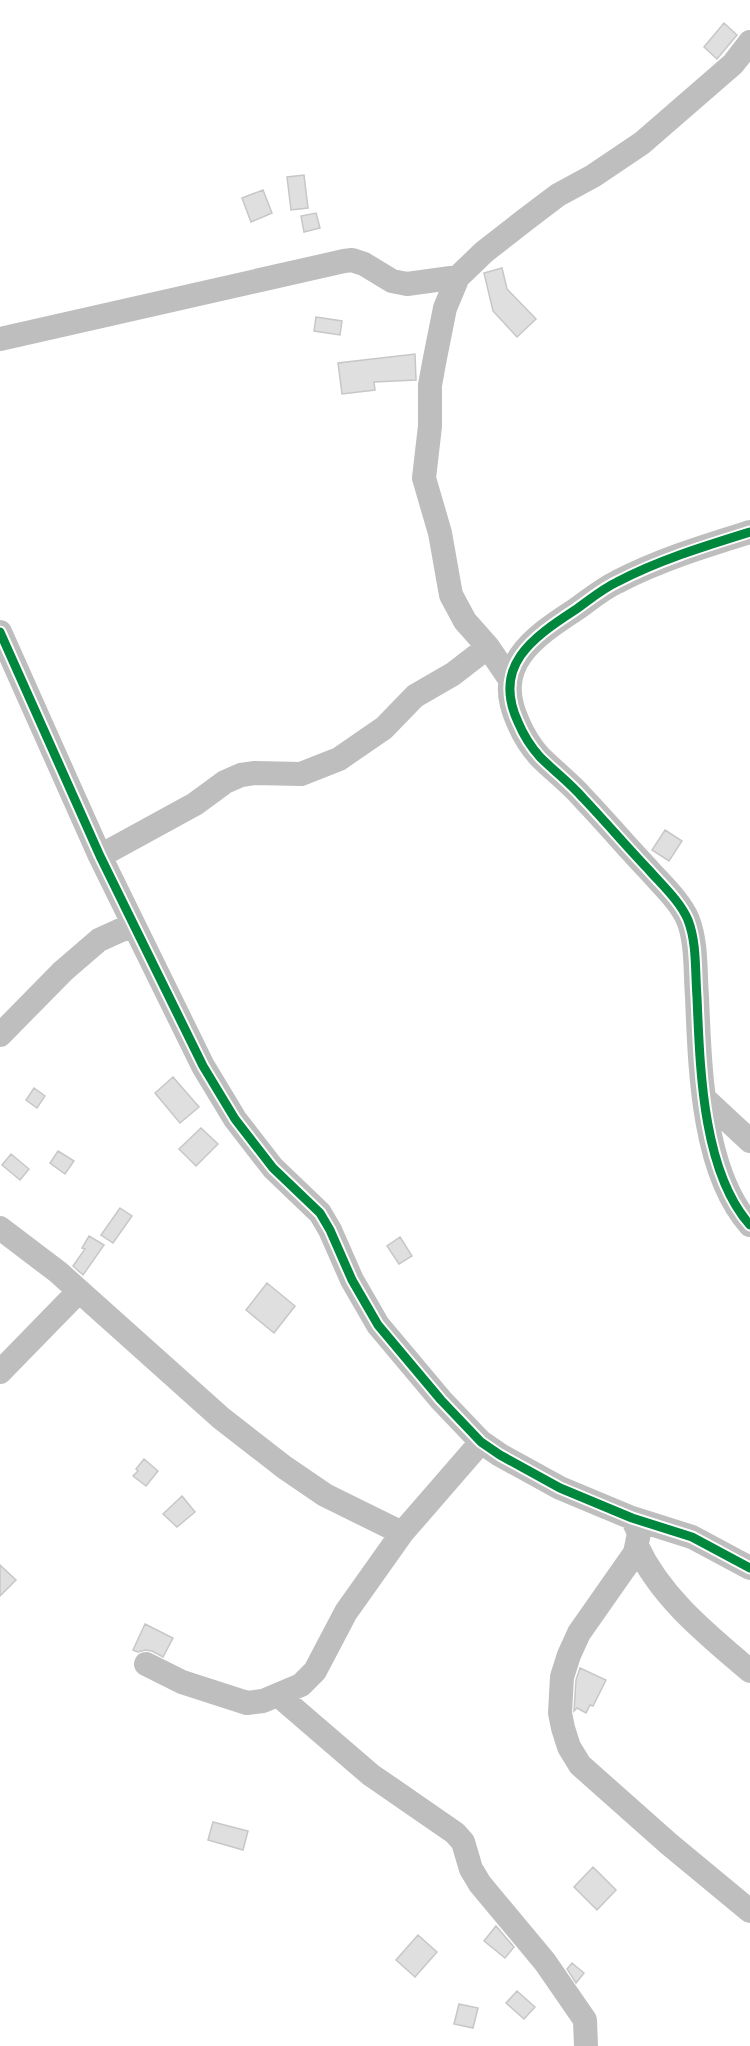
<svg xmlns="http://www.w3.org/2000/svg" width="750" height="2046" viewBox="0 0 750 2046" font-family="'Public Sans',sans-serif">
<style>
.building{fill:#dfdfdf;stroke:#c7c7c7;stroke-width:1.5}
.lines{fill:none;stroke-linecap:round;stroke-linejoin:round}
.minor{stroke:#bebebe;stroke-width:24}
.cycleway-casing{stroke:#fff;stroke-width:13}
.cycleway{stroke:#00873e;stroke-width:9}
</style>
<rect width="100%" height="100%" fill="#fff"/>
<path class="building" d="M724 23 737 35 717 59 704 47Z
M304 175 308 208 291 210 287 177Z
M263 190 272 213 251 222 242 198Z
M316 213 320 228 304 232 301 216Z
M502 268 507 289 536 319 517 337 493 311 484 273Z
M316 317 342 321 340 335 314 331Z
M415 354 416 380 374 382 375 390 342 394 338 363Z
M665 830 682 841 669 861 652 850Z
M173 1077 199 1107 180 1123 155 1093Z
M34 1088 45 1096 37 1108 26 1100Z
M201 1128 218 1144 196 1166 179 1149Z
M58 1151 74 1161 65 1174 50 1163Z
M11 1154 29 1169 20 1180 2 1165Z
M120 1208 132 1216 113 1243 101 1235Z
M89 1236 104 1245 83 1275 73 1266 85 1249 82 1248Z
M400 1237 412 1256 399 1264 387 1246Z
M267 1283 295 1306 274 1333 246 1310Z
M144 1459 158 1471 146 1486 133 1476 138 1471 136 1469Z
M182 1496 195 1512 177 1527 163 1514Z
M0 1565 16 1580 0 1596Z
M145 1624 173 1638 163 1657 152 1651 145 1650 138 1652 133 1650Z
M580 1668 606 1680 593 1706 590 1705 586 1713 577 1708 574 1711 576 1680Z
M213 1822 248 1831 243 1850 208 1840Z
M593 1867 616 1890 597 1910 574 1887Z
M496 1926 514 1947 505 1958 484 1941Z
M418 1935 437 1952 415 1977 396 1960Z
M572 1963 584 1973 576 1983 567 1969Z
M517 1991 535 2007 524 2019 506 2003Z
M459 2004 478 2008 473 2028 454 2024Z"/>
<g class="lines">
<path class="minor" d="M458 277 445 308 435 358 430 385V426L424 478 440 533 451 595 465 621 488 647 509 678
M0 339 344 261 352 260 364 264 392 281 407 284 458 277 484 252 525 220 558 195 593 176 642 143 733 64 750 42
M750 532C705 546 659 560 617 582 602 589 588 601 575 610 532 638 492 666 518 722 523 734 531 747 540 757 554 771 570 783 583 798 605 821 626 846 648 869 661 884 680 901 688 920 697 943 695 972 697 997 700 1067 702 1171 750 1225
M0 632 100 856 203 1066 235 1119 273 1168 320 1213 330 1230 352 1280 378 1325 441 1400 481 1442 500 1455 560 1488 632 1518 692 1537 750 1568
M100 856 195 804 225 782 241 775 255 773 301 774 339 759 384 728 415 696 453 674 488 647
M0 1035 63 971 99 940 132 925
M705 1099 750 1141
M0 1228 58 1272 221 1418 284 1467 325 1495 402 1533
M0 1372 79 1291
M632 1518 639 1533 635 1553 579 1633 569 1655 562 1677 560 1713 563 1728 569 1747 580 1765 669 1844 750 1911
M637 1546C661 1598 708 1635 750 1671
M146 1664 182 1682 247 1703 263 1701 301 1685 315 1671 346 1612 402 1533 481 1442
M278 1695 371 1775 455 1833 463 1842 471 1869 480 1884 545 1962 585 2020 586 2046"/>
<defs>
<path id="cycleway" d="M750 532C705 546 659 560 617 582 602 589 588 601 575 610 532 638 492 666 518 722 523 734 531 747 540 757 554 771 570 783 583 798 605 821 626 846 648 869 661 884 680 901 688 920 697 943 695 972 697 997 700 1067 702 1171 750 1225
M0 632 100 856 203 1066 235 1119 273 1168 320 1213 330 1230 352 1280 378 1325 441 1400 481 1442 500 1455 560 1488 632 1518 692 1537 750 1568"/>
</defs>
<use href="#cycleway" class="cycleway-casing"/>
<use href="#cycleway" class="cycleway"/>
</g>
</svg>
